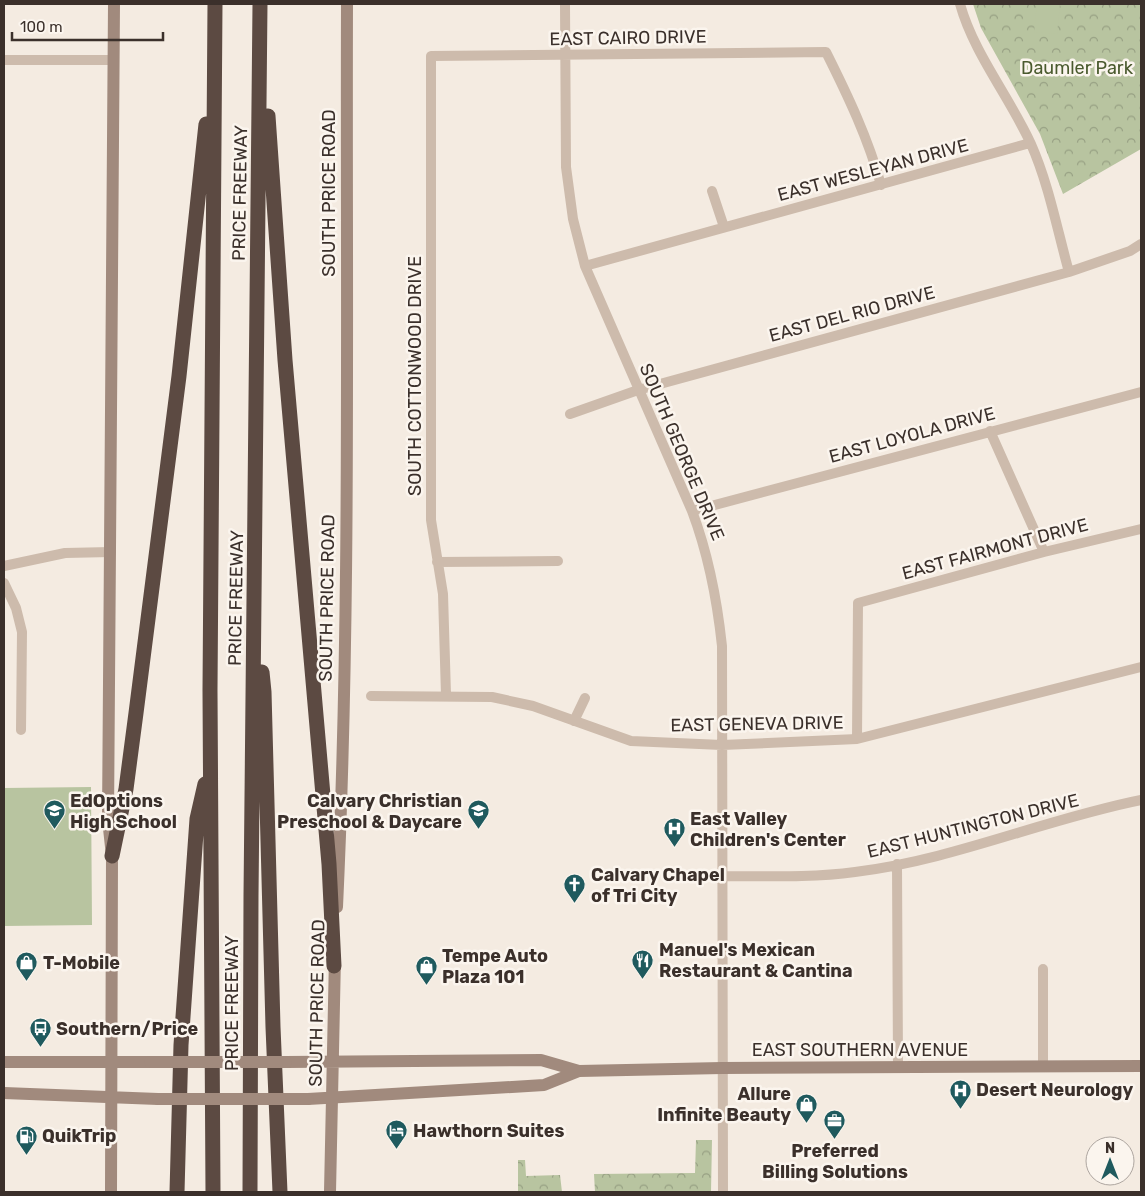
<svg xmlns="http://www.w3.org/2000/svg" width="1145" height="1196" viewBox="0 0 1145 1196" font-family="Rubik,sans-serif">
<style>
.park{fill:url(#park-crowns)}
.pitch{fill:#b8c4a0}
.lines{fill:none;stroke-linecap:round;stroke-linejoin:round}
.street{stroke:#cdbbac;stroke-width:10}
.secondary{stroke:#a18a7d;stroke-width:12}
.highway{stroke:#5c4a42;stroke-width:15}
.secondary-bridge{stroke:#a18a7d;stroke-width:12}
.labels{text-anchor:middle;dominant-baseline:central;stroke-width:5;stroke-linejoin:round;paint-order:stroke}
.street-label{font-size:18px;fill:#3b302b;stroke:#fbf5ee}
.park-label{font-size:18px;fill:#4a5a2e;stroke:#fbf5ee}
.poi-label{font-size:18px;font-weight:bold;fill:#3b302b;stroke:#fbf5ee;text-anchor:start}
</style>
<defs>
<pattern id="park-crowns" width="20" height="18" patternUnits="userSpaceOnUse" patternTransform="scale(1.25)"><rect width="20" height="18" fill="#b8c4a0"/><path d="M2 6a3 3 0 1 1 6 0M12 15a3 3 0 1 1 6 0" fill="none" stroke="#97a083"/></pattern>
</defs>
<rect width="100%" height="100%" fill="#f4ebe1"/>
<path class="park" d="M973 4H1141V149L1063 194 1040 134 981 28Z
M696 1140H712L711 1192H595L594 1174 695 1173Z
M518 1160H525L526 1176 560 1175 562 1192H518Z"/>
<path class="pitch" d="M1037 4H1060L1057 34 1034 32Z
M91 787 92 925 4 926V788Z"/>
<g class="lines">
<path class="street" d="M565 4 566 167 573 219 585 266 692 511C709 556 717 599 722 646L723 1192
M960 4C974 54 1009 96 1031 144 1049 185 1057 229 1069 272
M4 60H113
M712 191 724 227
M585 266 1030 143
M570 414 638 390 1069 272 1130 251 1141 244
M990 431 1044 552
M692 511 1141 392
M437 562 558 561
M4 566 65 553 111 552
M4 583 16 608 22 632 21 730
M446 695 443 594 431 520V56L826 52C848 96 868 138 881 185
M371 696 492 697 533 706 631 741 722 745 857 739 1141 667
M574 721 585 698
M857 739 858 603 1044 552 1141 529
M897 864 898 1068
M722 876C766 876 811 878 855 872 953 860 1045 819 1141 800
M1043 969V1067"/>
<path class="secondary" d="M337 907C351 607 346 305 347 4
M4 1062H150
M286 1062 541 1060 579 1071 722 1068 1141 1066
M4 1093 158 1099
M308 1099 544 1085 579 1071
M111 1192 112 856 108 819 114 4
M330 1192 335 957"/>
<path class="highway" d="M268 116 285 360 329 864 334 966
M262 672 264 692 273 1027 280 1192
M112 856 126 789 136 713 179 376 206 124
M177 1192 181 1045 197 819 205 784
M213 1192 210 691 215 4
M250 1192 251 896 260 4"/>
<path class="secondary-bridge" d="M150 1062H286
M158 1099H308"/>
</g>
<defs>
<symbol id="school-pin" viewBox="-11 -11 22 30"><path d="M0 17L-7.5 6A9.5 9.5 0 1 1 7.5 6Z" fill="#1f5a5e" stroke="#fbf5ee"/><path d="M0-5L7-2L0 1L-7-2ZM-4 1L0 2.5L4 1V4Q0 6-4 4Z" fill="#fff"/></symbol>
<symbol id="hospital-pin" viewBox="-11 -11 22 30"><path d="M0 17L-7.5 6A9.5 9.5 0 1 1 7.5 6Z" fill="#1f5a5e" stroke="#fbf5ee"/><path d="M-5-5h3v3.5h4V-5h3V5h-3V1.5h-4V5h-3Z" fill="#fff"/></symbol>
<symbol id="church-pin" viewBox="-11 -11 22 30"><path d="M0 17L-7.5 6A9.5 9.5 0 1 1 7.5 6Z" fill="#1f5a5e" stroke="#fbf5ee"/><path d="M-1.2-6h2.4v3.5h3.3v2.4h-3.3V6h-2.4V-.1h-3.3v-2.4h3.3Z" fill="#fff"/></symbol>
<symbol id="restaurant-pin" viewBox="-11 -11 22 30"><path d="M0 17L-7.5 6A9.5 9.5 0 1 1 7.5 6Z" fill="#1f5a5e" stroke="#fbf5ee"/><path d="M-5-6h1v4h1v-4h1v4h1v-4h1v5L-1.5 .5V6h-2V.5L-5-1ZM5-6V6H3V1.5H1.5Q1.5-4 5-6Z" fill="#fff"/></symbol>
<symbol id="shop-pin" viewBox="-11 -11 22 30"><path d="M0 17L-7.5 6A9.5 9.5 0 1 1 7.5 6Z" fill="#1f5a5e" stroke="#fbf5ee"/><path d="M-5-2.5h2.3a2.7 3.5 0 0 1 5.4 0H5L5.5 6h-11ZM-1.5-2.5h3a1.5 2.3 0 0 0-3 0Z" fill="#fff"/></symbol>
<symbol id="bus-pin" viewBox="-11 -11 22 30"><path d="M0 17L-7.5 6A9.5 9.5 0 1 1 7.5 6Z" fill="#1f5a5e" stroke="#fbf5ee"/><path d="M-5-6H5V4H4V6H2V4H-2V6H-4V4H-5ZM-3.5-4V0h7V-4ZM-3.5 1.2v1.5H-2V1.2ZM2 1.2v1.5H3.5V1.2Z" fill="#fff"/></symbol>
<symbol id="office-pin" viewBox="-11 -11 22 30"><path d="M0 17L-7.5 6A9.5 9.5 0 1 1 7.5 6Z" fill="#1f5a5e" stroke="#fbf5ee"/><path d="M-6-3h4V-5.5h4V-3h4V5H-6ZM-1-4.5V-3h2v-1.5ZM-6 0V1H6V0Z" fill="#fff"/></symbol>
<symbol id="hotel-pin" viewBox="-11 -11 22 30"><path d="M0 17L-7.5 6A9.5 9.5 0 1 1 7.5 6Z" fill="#1f5a5e" stroke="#fbf5ee"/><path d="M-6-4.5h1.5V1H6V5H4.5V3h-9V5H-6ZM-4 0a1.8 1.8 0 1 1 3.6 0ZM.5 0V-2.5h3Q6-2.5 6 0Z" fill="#fff"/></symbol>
<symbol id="fuel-pin" viewBox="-11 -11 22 30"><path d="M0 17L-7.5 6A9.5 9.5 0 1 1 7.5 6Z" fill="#1f5a5e" stroke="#fbf5ee"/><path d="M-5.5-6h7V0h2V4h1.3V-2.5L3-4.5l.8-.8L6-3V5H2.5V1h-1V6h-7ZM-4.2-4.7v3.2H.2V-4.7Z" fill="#fff"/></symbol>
</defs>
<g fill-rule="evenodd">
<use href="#school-pin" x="42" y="798" width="25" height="34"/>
<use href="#school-pin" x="466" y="798" width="25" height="34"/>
<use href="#hospital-pin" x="662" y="816" width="25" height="34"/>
<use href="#church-pin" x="562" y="872" width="25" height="34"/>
<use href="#restaurant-pin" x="630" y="948" width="25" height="34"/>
<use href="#shop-pin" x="14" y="950" width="25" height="34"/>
<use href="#shop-pin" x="414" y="954" width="25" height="34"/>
<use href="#bus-pin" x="28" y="1016" width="25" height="34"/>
<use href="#hospital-pin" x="948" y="1078" width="25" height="34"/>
<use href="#shop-pin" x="794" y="1092" width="25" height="34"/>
<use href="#office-pin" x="822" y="1108" width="25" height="34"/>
<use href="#hotel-pin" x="384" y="1118" width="25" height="34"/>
<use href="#fuel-pin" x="14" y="1124" width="25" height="34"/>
</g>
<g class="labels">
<g class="street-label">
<text transform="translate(628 38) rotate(-1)">EAST CAIRO DRIVE</text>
<text transform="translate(873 170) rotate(-15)">EAST WESLEYAN DRIVE</text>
<text transform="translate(240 193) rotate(-89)">PRICE FREEWAY</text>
<text transform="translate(329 193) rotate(-90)">SOUTH PRICE ROAD</text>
<text transform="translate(852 314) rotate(-15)">EAST DEL RIO DRIVE</text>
<text transform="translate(415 376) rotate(-90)">SOUTH COTTONWOOD DRIVE</text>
<text transform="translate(912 435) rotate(-15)">EAST LOYOLA DRIVE</text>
<text transform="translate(682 452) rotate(67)">SOUTH GEORGE DRIVE</text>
<text transform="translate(995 549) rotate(-15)">EAST FAIRMONT DRIVE</text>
<text transform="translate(236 598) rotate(-89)">PRICE FREEWAY</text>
<text transform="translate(327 598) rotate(-89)">SOUTH PRICE ROAD</text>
<text transform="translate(757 724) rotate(-1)">EAST GENEVA DRIVE</text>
<text transform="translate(973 826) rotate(-14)">EAST HUNTINGTON DRIVE</text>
<text transform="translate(232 1003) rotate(-90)">PRICE FREEWAY</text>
<text transform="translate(317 1003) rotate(-89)">SOUTH PRICE ROAD</text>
<text x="860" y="1050">EAST SOUTHERN AVENUE</text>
</g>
<g class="park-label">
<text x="1077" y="68">Daumler Park</text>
</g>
<g class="poi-label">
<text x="70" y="801">EdOptions<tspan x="70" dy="21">High School</tspan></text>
<text x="462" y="801" text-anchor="end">Calvary Christian<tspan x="462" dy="21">Preschool &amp; Daycare</tspan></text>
<text x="690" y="819">East Valley<tspan x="690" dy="21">Children's Center</tspan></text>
<text x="591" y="875">Calvary Chapel<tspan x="591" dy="21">of Tri City</tspan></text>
<text x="659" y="950">Manuel's Mexican<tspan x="659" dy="21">Restaurant &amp; Cantina</tspan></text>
<text x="442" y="956">Tempe Auto<tspan x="442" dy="21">Plaza 101</tspan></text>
<text x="43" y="963">T-Mobile</text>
<text x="56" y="1029">Southern/Price</text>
<text x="976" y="1090">Desert Neurology</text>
<text x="791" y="1094" text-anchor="end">Allure<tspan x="791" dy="21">Infinite Beauty</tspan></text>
<text x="413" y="1131">Hawthorn Suites</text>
<text x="42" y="1136">QuikTrip</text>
<text x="835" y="1151" text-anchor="middle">Preferred<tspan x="835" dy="21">Billing Solutions</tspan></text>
</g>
</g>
<rect width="1145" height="1196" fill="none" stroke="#3b302b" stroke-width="10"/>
<g transform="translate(1110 1161)"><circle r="24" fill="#fbf5ee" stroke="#aea6a0"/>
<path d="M0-4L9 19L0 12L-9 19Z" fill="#1f5a5e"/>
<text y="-8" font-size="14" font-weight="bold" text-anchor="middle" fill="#3b302b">N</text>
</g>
<path d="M12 32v8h151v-8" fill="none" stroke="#3b302b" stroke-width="2.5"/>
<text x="20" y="32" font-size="15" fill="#3b302b" stroke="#fbf5ee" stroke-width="4" paint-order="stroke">100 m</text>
</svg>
